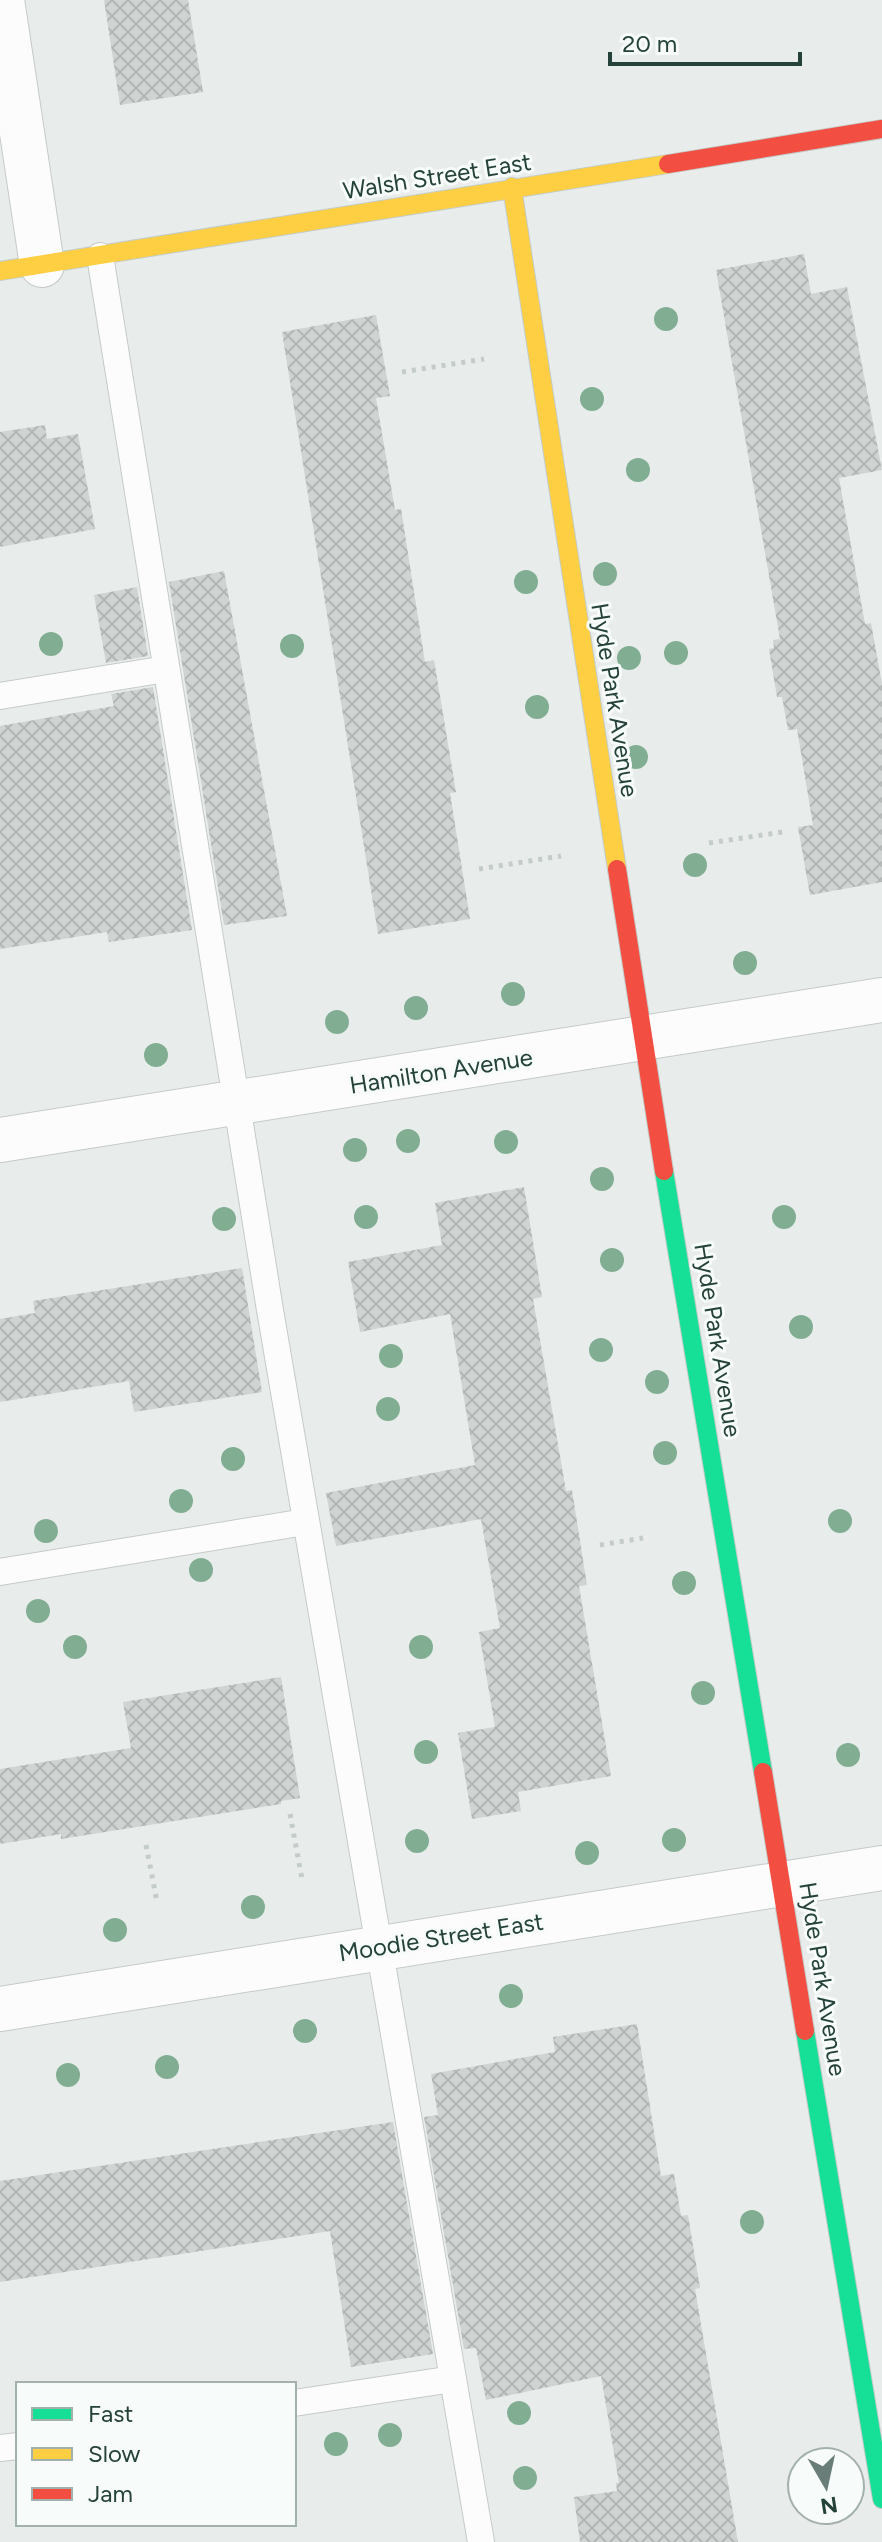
<svg xmlns="http://www.w3.org/2000/svg" width="882" height="2542" viewBox="0 0 882 2542" font-family="Figtree,sans-serif">
<style>
.building{fill:url(#building-cross-hatch)}
.lines{fill:none;stroke-linecap:round;stroke-linejoin:round}
.lane-casing{stroke:#c5cac8;stroke-width:28}
.street-casing{stroke:#c5cac8;stroke-width:46}
.fast-casing{stroke:#c3cbc8;stroke-width:20}
.slow-casing{stroke:#c3cbc8;stroke-width:20}
.jam-casing{stroke:#c3cbc8;stroke-width:20}
.path{stroke:#c3ccca;stroke-width:5;stroke-dasharray:4 6;stroke-linecap:butt}
.lane{stroke:#fcfcfc;stroke-width:26}
.street{stroke:#fcfcfc;stroke-width:44}
.fast{stroke:#16e098;stroke-width:18}
.slow{stroke:#ffcf43;stroke-width:18}
.jam{stroke:#f24e42;stroke-width:18}
.tree{fill:#81ae93}
.labels{text-anchor:middle;dominant-baseline:central;stroke-width:6;stroke-linejoin:round;paint-order:stroke}
.street-label{font-size:24px;fill:#24423a;stroke:#f7fbf9}
</style>
<defs>
<pattern id="building-cross-hatch" width="8" height="8" patternUnits="userSpaceOnUse" patternTransform="scale(2)"><rect width="8" height="8" fill="#cfd4d2"/><path d="M0 0l8 8M0 8l8-8" fill="none" stroke="#b2b7b5"/></pattern>
</defs>
<rect width="100%" height="100%" fill="#e8edeb"/>
<path class="building" d="M104 0H188L203 92 120 105Z
M804 254 811 294 847 287 882 470 839 478 865 624 871 623 882 684V882L810 895 798 827 813 825 797 729 788 730 782 697H777L769 649 774 648 773 640 780 639 716 270Z
M376 315 390 396 376 398 395 510 401 509 425 662 434 660 456 792 450 793 470 919 378 934 282 332Z
M45 425 47 439 78 434 95 529 0 547V432Z
M224 571 287 916 224 925 169 582Z
M137 587 148 656 106 663 94 595Z
M153 687 192 930 109 942 107 932 0 949V726L114 706 111 694Z
M524 1187 542 1297 533 1299 566 1491 572 1490 587 1585 579 1586 611 1776 518 1792 521 1811 472 1819 458 1733 495 1727 479 1632 500 1628 481 1519 336 1546 326 1493 475 1465 450 1314 360 1332 348 1262 442 1245 435 1203Z
M242 1268 262 1392 134 1412 129 1381 0 1402V1319L35 1313 33 1301Z
M281 1677 300 1798 281 1801V1804L61 1839V1834L0 1844V1769L131 1748 123 1702Z
M637 2024 661 2176 674 2174 681 2216 688 2215 700 2288 695 2289 738 2542H580L574 2497 617 2491 616 2483H619L601 2376 486 2400 476 2348 464 2349 424 2117 438 2115 431 2074 555 2052 553 2037Z
M393 2122 433 2354 351 2367 330 2231 0 2282V2181Z"/>
<g class="lines">
<defs>
<path id="lane" d="M100 256 270 1310 481 2542
M0 696 166 669
M0 1572 305 1522
M294 2403 453 2379
M0 2448 18 2446"/>
<path id="street" d="M2 0 42 265
M0 1140 882 1000
M0 2009 882 1868"/>
<path id="fast" d="M664 1171 763 1772
M805 2031 882 2499"/>
<path id="slow" d="M512 187 617 869
M0 271 668 164"/>
<path id="jam" d="M668 164 882 129
M617 869 664 1171
M763 1772 805 2031"/>
</defs>
<use href="#lane" class="lane-casing"/>
<use href="#street" class="street-casing"/>
<use href="#fast" class="fast-casing"/>
<use href="#slow" class="slow-casing"/>
<use href="#jam" class="jam-casing"/>
<path class="path" d="M402 372 484 359
M709 843 783 832
M479 869 561 856
M600 1545 643 1538
M290 1814 302 1879
M146 1845 157 1902"/>
<use href="#lane" class="lane"/>
<use href="#street" class="street"/>
<use href="#fast" class="fast"/>
<use href="#slow" class="slow"/>
<use href="#jam" class="jam"/>
</g>
<g class="tree">
<circle cx="666" cy="319" r="12"/>
<circle cx="592" cy="399" r="12"/>
<circle cx="638" cy="470" r="12"/>
<circle cx="605" cy="574" r="12"/>
<circle cx="526" cy="582" r="12"/>
<circle cx="51" cy="644" r="12"/>
<circle cx="292" cy="646" r="12"/>
<circle cx="676" cy="653" r="12"/>
<circle cx="629" cy="658" r="12"/>
<circle cx="537" cy="707" r="12"/>
<circle cx="636" cy="757" r="12"/>
<circle cx="695" cy="865" r="12"/>
<circle cx="745" cy="963" r="12"/>
<circle cx="513" cy="994" r="12"/>
<circle cx="416" cy="1008" r="12"/>
<circle cx="337" cy="1022" r="12"/>
<circle cx="156" cy="1055" r="12"/>
<circle cx="408" cy="1141" r="12"/>
<circle cx="506" cy="1142" r="12"/>
<circle cx="355" cy="1150" r="12"/>
<circle cx="602" cy="1179" r="12"/>
<circle cx="366" cy="1217" r="12"/>
<circle cx="784" cy="1217" r="12"/>
<circle cx="224" cy="1219" r="12"/>
<circle cx="612" cy="1260" r="12"/>
<circle cx="801" cy="1327" r="12"/>
<circle cx="601" cy="1350" r="12"/>
<circle cx="391" cy="1356" r="12"/>
<circle cx="657" cy="1382" r="12"/>
<circle cx="388" cy="1409" r="12"/>
<circle cx="665" cy="1453" r="12"/>
<circle cx="233" cy="1459" r="12"/>
<circle cx="181" cy="1501" r="12"/>
<circle cx="840" cy="1521" r="12"/>
<circle cx="46" cy="1531" r="12"/>
<circle cx="201" cy="1570" r="12"/>
<circle cx="684" cy="1583" r="12"/>
<circle cx="38" cy="1611" r="12"/>
<circle cx="75" cy="1647" r="12"/>
<circle cx="421" cy="1647" r="12"/>
<circle cx="703" cy="1693" r="12"/>
<circle cx="426" cy="1752" r="12"/>
<circle cx="848" cy="1755" r="12"/>
<circle cx="674" cy="1840" r="12"/>
<circle cx="417" cy="1841" r="12"/>
<circle cx="587" cy="1853" r="12"/>
<circle cx="253" cy="1907" r="12"/>
<circle cx="115" cy="1930" r="12"/>
<circle cx="511" cy="1996" r="12"/>
<circle cx="305" cy="2031" r="12"/>
<circle cx="167" cy="2067" r="12"/>
<circle cx="68" cy="2075" r="12"/>
<circle cx="752" cy="2222" r="12"/>
<circle cx="519" cy="2413" r="12"/>
<circle cx="390" cy="2435" r="12"/>
<circle cx="336" cy="2444" r="12"/>
<circle cx="525" cy="2478" r="12"/>
</g>
<g class="labels">
<g class="street-label">
<text transform="translate(437 176) rotate(-9)">Walsh Street East</text>
<text transform="translate(615 700) rotate(81)">Hyde Park Avenue</text>
<text transform="translate(441 1071) rotate(-9)">Hamilton Avenue</text>
<text transform="translate(718 1340) rotate(81)">Hyde Park Avenue</text>
<text transform="translate(441 1937) rotate(-9)">Moodie Street East</text>
<text transform="translate(823 1979) rotate(81)">Hyde Park Avenue</text>
</g>
</g>
<rect x="16" y="2382" width="280" height="144" fill="#f7fbf9" stroke="#a3b1ad" stroke-width="2"/>
<rect x="32" y="2408" width="40" height="12" fill="#16e098" stroke="#a3b1ad" stroke-width="2"/>
<text x="88" y="2422" font-size="24" fill="#24423a">Fast</text>
<rect x="32" y="2448" width="40" height="12" fill="#ffcf43" stroke="#a3b1ad" stroke-width="2"/>
<text x="88" y="2462" font-size="24" fill="#24423a">Slow</text>
<rect x="32" y="2488" width="40" height="12" fill="#f24e42" stroke="#a3b1ad" stroke-width="2"/>
<text x="88" y="2502" font-size="24" fill="#24423a">Jam</text>
<g transform="translate(826 2486) rotate(171)"><circle r="38" fill="#f7fbf9" stroke="#a3b1ad" stroke-width="2"/>
<path d="M0-6L14 30L0 20L-14 30Z" fill="#697e78"/>
<text y="-12" font-size="22" font-weight="bold" text-anchor="middle" fill="#24423a">N</text>
</g>
<path d="M610 52v12h190v-12" fill="none" stroke="#24423a" stroke-width="4"/>
<text x="622" y="52" font-size="24" fill="#24423a" stroke="#f7fbf9" stroke-width="6" paint-order="stroke">20 m</text>
</svg>
